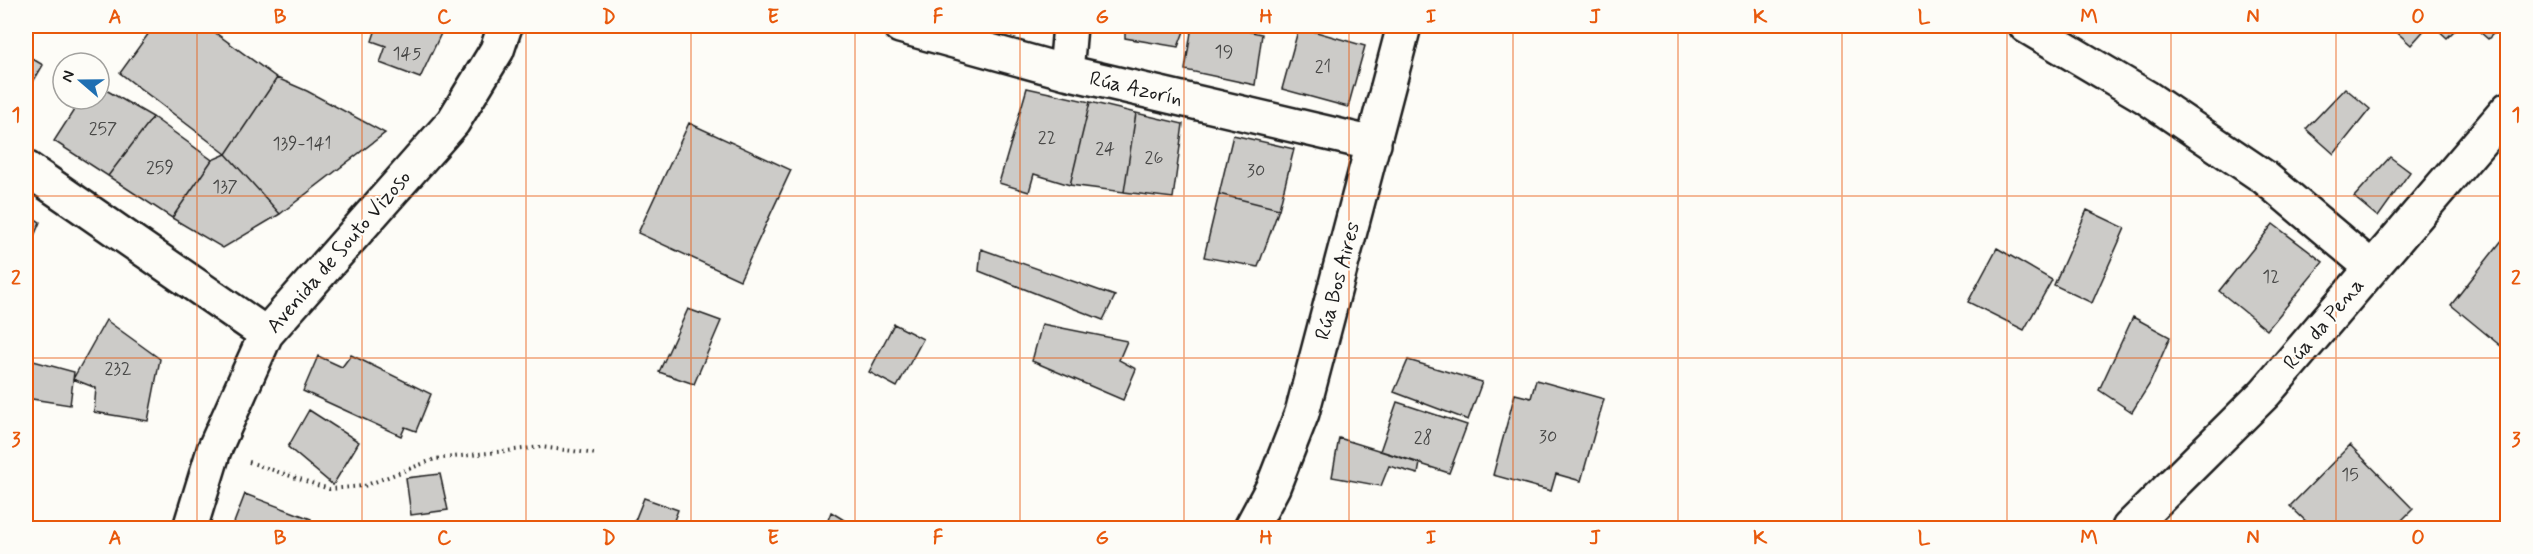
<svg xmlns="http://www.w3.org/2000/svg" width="2533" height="554" viewBox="0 0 2533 554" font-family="Mynerve,sans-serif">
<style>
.building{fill:#cccbc8;stroke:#1c1c1c;stroke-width:1.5}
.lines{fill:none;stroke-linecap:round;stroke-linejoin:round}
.minor-casing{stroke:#1c1c1c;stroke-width:38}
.path{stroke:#1c1c1c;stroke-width:4;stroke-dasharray:1.5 4.5;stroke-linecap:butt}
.minor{stroke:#fdfcf7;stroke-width:33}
.grid{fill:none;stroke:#e8590c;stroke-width:1.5;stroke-opacity:0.55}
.labels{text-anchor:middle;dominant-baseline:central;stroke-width:4.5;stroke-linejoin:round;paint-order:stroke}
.number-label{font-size:18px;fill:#484847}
.street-label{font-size:21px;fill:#1c1c1c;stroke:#fdfcf7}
.neatline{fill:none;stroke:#e8590c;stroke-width:2}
.grid-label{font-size:20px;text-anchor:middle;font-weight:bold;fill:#e8590c}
</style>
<rect width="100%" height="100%" fill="#fdfcf7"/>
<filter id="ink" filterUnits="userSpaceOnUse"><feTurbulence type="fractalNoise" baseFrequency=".0167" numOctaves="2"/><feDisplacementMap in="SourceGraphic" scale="12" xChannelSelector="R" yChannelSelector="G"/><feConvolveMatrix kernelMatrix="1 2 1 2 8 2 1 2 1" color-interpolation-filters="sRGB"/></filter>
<g filter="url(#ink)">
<path class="building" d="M154 26H206L277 78 226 154 120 73Z
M377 26 444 27 420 78 380 63 386 46 372 41Z
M1125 26H1186L1178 47 1125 38Z
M1192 26H1221L1262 34 1255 85 1185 70Z
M2390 26H2428L2411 45Z
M2434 26H2459L2447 38Z
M2473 26H2501L2488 39Z
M1299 27 1365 46 1348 107 1282 89Z
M26 55 43 65 26 94Z
M277 78 307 91 385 133 280 214 226 154Z
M99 86 153 117 108 176 54 141 81 99H99Z
M1027 88 1090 102 1070 185 1034 174 1029 192 999 183Z
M2345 88 2370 109 2334 154 2306 129Z
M1090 102 1136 113 1124 192 1070 185Z
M1136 113 1183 124 1173 198 1124 192Z
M153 117 212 160 172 218 108 176Z
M689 123 791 170 740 280 638 233Z
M1233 135 1294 149 1279 209 1219 194Z
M226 154 280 214 223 248 172 218 212 160Z
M2390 157 2410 172 2378 217 2354 197Z
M1219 194 1279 209 1258 267 1204 257Z
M2087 210 2125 228 2092 303 2054 285Z
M26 213 40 222 26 255Z
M2273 224 2323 262 2267 330 2219 291Z
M2503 239 2508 242V352L2451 305Z
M1997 248 2052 280 2024 330 1968 302Z
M981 249 1115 296 1103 320 979 271Z
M688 309 721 321 694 384 659 372Z
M2133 317 2170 337 2149 385 2132 412 2099 390Z
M106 320 160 359 148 421 94 412 96 388 73 379Z
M894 324 923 339 897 387 869 372Z
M1042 324 1127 341 1119 360 1136 369 1123 400 1032 361Z
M351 355 431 394 416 431 405 427 401 436 303 391 318 356 342 367Z
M26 359 74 372 70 405 26 398Z
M1408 360 1482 382 1468 420 1394 392Z
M1536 380 1604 399 1581 481 1556 474 1551 491 1493 475 1515 394 1531 398Z
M1397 402 1467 425 1449 473 1380 451Z
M309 410 359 442 333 485 288 447Z
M1339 438 1420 463 1418 474 1389 466 1381 486 1332 477Z
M2350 445 2413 509 2394 528H2313L2290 506Z
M440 474 448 510 411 515 406 478Z
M245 494 311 519 307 528H232Z
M644 498 678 510 671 528H632Z
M831 512 857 528H825Z"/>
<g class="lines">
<defs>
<path id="minor" d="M900 26 1066 72 1374 144
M2026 26 2146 97 2264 177 2372 268
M1066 72 1070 26
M26 168 266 334
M190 528 214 450 266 334 453 122 497 50 505 26
M1251 528 1273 487 1302 413 1404 26
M2129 528 2265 393 2508 109"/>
</defs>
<use href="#minor" class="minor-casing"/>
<path class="path" d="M249 462 329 489 364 486 435 459 541 447 597 454"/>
<use href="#minor" class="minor"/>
</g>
</g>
<path class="grid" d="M197 26V528M362 26V528M526 26V528M691 26V528M855 26V528M1020 26V528M1184 26V528M1349 26V528M1513 26V528M1678 26V528M1842 26V528M2007 26V528M2171 26V528M2336 26V528M26 196H2508M26 358H2508"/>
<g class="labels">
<g class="number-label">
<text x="1224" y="52">19</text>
<text x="407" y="54">145</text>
<text x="1323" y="67">21</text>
<text x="103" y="129">257</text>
<text x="1047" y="138">22</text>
<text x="302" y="144">139-141</text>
<text x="1105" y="149">24</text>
<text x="1154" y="158">26</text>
<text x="160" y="168">259</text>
<text x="1256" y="171">30</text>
<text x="225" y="187">137</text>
<text x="2271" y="277">12</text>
<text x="118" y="369">232</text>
<text x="1548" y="437">30</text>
<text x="1423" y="438">28</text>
<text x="2350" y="475">15</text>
</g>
<g class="street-label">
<text transform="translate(1136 89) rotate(13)">Rúa Azorín</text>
<text transform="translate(339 252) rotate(-49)">Avenida de Souto Vizoso</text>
<text transform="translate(1338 281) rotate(-75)">Rúa Bos Aires</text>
<text transform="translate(2324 324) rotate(-50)">Rúa da Pena</text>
</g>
</g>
<rect width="2533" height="554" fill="none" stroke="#fdfcf7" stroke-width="66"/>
<g transform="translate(81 81) rotate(290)"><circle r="28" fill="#fdfcf7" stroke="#a3a29f" stroke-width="1.5"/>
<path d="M0-4.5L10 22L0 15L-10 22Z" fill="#1f6fb2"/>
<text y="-9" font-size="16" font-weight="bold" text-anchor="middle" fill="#1c1c1c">N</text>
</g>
<rect x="33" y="33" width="2467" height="488" class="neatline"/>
<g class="grid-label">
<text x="115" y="23">A</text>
<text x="280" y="23">B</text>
<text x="444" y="23">C</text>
<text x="609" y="23">D</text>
<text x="773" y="23">E</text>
<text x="938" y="23">F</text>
<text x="1102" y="23">G</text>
<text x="1266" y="23">H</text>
<text x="1431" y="23">I</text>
<text x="1595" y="23">J</text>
<text x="1760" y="23">K</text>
<text x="1924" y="23">L</text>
<text x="2089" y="23">M</text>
<text x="2253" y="23">N</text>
<text x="2418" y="23">O</text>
<text x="16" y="121">1</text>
<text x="2516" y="121">1</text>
<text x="16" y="284">2</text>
<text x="2516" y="284">2</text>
<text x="16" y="446">3</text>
<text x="2516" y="446">3</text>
<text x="115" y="544">A</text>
<text x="280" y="544">B</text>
<text x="444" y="544">C</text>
<text x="609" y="544">D</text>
<text x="773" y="544">E</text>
<text x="938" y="544">F</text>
<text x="1102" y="544">G</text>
<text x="1266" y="544">H</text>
<text x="1431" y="544">I</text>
<text x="1595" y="544">J</text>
<text x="1760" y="544">K</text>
<text x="1924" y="544">L</text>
<text x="2089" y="544">M</text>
<text x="2253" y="544">N</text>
<text x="2418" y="544">O</text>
</g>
</svg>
